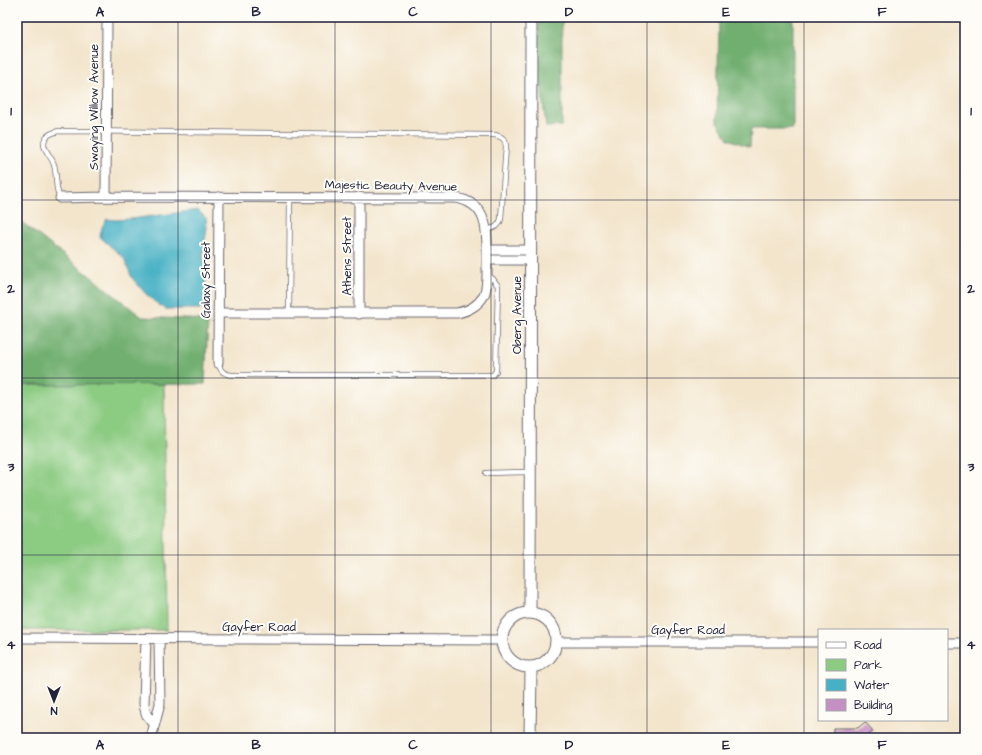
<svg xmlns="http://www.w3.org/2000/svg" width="982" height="755" viewBox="0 0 982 755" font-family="'Architects Daughter',sans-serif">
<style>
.built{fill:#dfd4f4}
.green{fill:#8ccb82;stroke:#57765e}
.forest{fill:#71af70;stroke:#4a6856}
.water{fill:#46b1c4;stroke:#346a80}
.building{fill:#c591c3}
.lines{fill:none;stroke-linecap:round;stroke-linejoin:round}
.service-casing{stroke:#6b666e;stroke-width:6}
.minor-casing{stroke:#6b666e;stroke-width:11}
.tertiary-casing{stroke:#6b666e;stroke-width:13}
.service{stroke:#fff;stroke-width:4.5}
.minor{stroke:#fff;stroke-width:9}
.tertiary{stroke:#fff;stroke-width:11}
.grid{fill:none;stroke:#22223b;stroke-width:1;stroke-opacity:0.55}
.labels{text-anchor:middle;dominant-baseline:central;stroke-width:4;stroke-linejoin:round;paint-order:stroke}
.street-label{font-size:12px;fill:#22223b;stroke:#fdfcf7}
.neatline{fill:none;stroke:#22223b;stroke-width:1.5}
.grid-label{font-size:13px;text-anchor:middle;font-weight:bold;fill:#22223b}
</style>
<rect width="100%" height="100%" fill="#fdfcf7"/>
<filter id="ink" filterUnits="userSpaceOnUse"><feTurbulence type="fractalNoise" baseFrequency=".025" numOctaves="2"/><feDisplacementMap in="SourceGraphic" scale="8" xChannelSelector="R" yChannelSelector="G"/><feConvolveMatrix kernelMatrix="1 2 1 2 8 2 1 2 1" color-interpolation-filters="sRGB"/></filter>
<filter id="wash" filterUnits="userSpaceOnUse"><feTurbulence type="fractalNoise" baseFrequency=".012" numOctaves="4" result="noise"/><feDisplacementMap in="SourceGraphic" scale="16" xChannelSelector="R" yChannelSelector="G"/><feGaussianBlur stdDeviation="0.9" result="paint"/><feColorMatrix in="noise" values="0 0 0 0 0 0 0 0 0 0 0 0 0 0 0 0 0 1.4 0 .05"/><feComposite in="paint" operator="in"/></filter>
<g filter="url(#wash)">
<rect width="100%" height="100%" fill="#f3e5cc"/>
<path class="built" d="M17 218 19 220V385H17Z"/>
<path class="green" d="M164 384 167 630H20L19 385Z"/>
<path class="forest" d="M539 17H562V126L546 127 538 62Z
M719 17H793V129H751L750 147 728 139 717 122Z
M17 140 19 220 142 317 208 320 205 384 19 385V220L17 218Z"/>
<path class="water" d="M198 210 206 218 207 228 203 254 205 269 206 304 200 309H166L159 305 146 294 132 278 124 258 100 237 102 227 107 219 115 220 131 219Z"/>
<g id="blocks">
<path class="building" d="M865 722 873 731 865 738H833V728H858Z"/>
</g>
</g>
<g filter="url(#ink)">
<use href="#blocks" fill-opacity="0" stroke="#6b666e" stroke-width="1"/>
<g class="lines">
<defs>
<path id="service" d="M60 198C54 187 58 173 53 162 50 155 41 147 45 139 47 134 53 133 58 131L495 135C502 137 505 138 506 146L501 219C499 227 494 228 487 230
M289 313 290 197
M218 363C221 371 222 373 231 375H493L496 371 498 286 493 279 487 275
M486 473 530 472"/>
<path id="minor" d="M106 197 107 17
M359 197V314
M60 198 106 197 455 198C491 203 487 236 487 264 487 274 488 286 484 295 479 305 468 311 457 313H218
M487 250H530
M487 260H530
M218 363 219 197
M17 638 502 640
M146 639 144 704 146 714 154 724
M557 642H819
M947 643H965
M151 738 160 704 159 639"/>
<path id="tertiary" d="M502 640a27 27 0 1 1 54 0a27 27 0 1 1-54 0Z
M530 613 531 17
M530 738 531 668"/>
</defs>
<use href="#service" class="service-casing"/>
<use href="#minor" class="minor-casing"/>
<use href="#tertiary" class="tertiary-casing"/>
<use href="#service" class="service"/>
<use href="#minor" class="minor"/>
<use href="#tertiary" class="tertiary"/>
</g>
</g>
<path class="grid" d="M178 17V738M335 17V738M491 17V738M647 17V738M804 17V738M17 200H965M17 378H965M17 555H965"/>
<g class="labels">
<g class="street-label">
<text transform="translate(94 107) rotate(-90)">Swaying Willow Avenue</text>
<text transform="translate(391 186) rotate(1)">Majestic Beauty Avenue</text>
<text transform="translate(347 256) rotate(-90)">Athens Street</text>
<text transform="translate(206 280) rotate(-90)">Galaxy Street</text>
<text transform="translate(517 315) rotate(-90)">Oberg Avenue</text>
<text x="259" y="627">Gayfer Road</text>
<text x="688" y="630">Gayfer Road</text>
</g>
</g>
<rect width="982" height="755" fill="none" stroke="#fdfcf7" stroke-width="44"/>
<rect x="818" y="629" width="130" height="92" fill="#fdfcf7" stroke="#a5a5ac"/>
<rect x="826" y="642" width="20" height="6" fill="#ffffff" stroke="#a5a5ac"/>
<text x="854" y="649" font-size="12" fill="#22223b">Road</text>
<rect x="826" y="659" width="20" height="12" fill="#8ccb82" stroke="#a5a5ac"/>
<text x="854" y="669" font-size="12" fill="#22223b">Park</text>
<rect x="826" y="679" width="20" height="12" fill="#46b1c4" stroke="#a5a5ac"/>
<text x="854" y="689" font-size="12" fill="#22223b">Water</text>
<rect x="826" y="699" width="20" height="12" fill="#c591c3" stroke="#a5a5ac"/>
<text x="854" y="709" font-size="12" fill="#22223b">Building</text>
<g transform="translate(54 701) rotate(180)" stroke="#fdfcf7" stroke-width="3" paint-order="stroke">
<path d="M0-3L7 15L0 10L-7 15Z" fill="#22223b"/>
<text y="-6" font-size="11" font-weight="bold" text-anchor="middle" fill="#22223b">N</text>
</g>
<rect x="22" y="22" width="938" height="711" class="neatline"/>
<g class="grid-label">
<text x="100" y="16">A</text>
<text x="256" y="16">B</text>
<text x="413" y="16">C</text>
<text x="569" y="16">D</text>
<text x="726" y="16">E</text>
<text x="882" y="16">F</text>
<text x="11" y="115">1</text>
<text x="971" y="115">1</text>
<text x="11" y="293">2</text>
<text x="971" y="293">2</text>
<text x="11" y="471">3</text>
<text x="971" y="471">3</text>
<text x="11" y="649">4</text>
<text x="971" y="649">4</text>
<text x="100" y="749">A</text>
<text x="256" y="749">B</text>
<text x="413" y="749">C</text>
<text x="569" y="749">D</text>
<text x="726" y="749">E</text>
<text x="882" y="749">F</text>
</g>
</svg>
